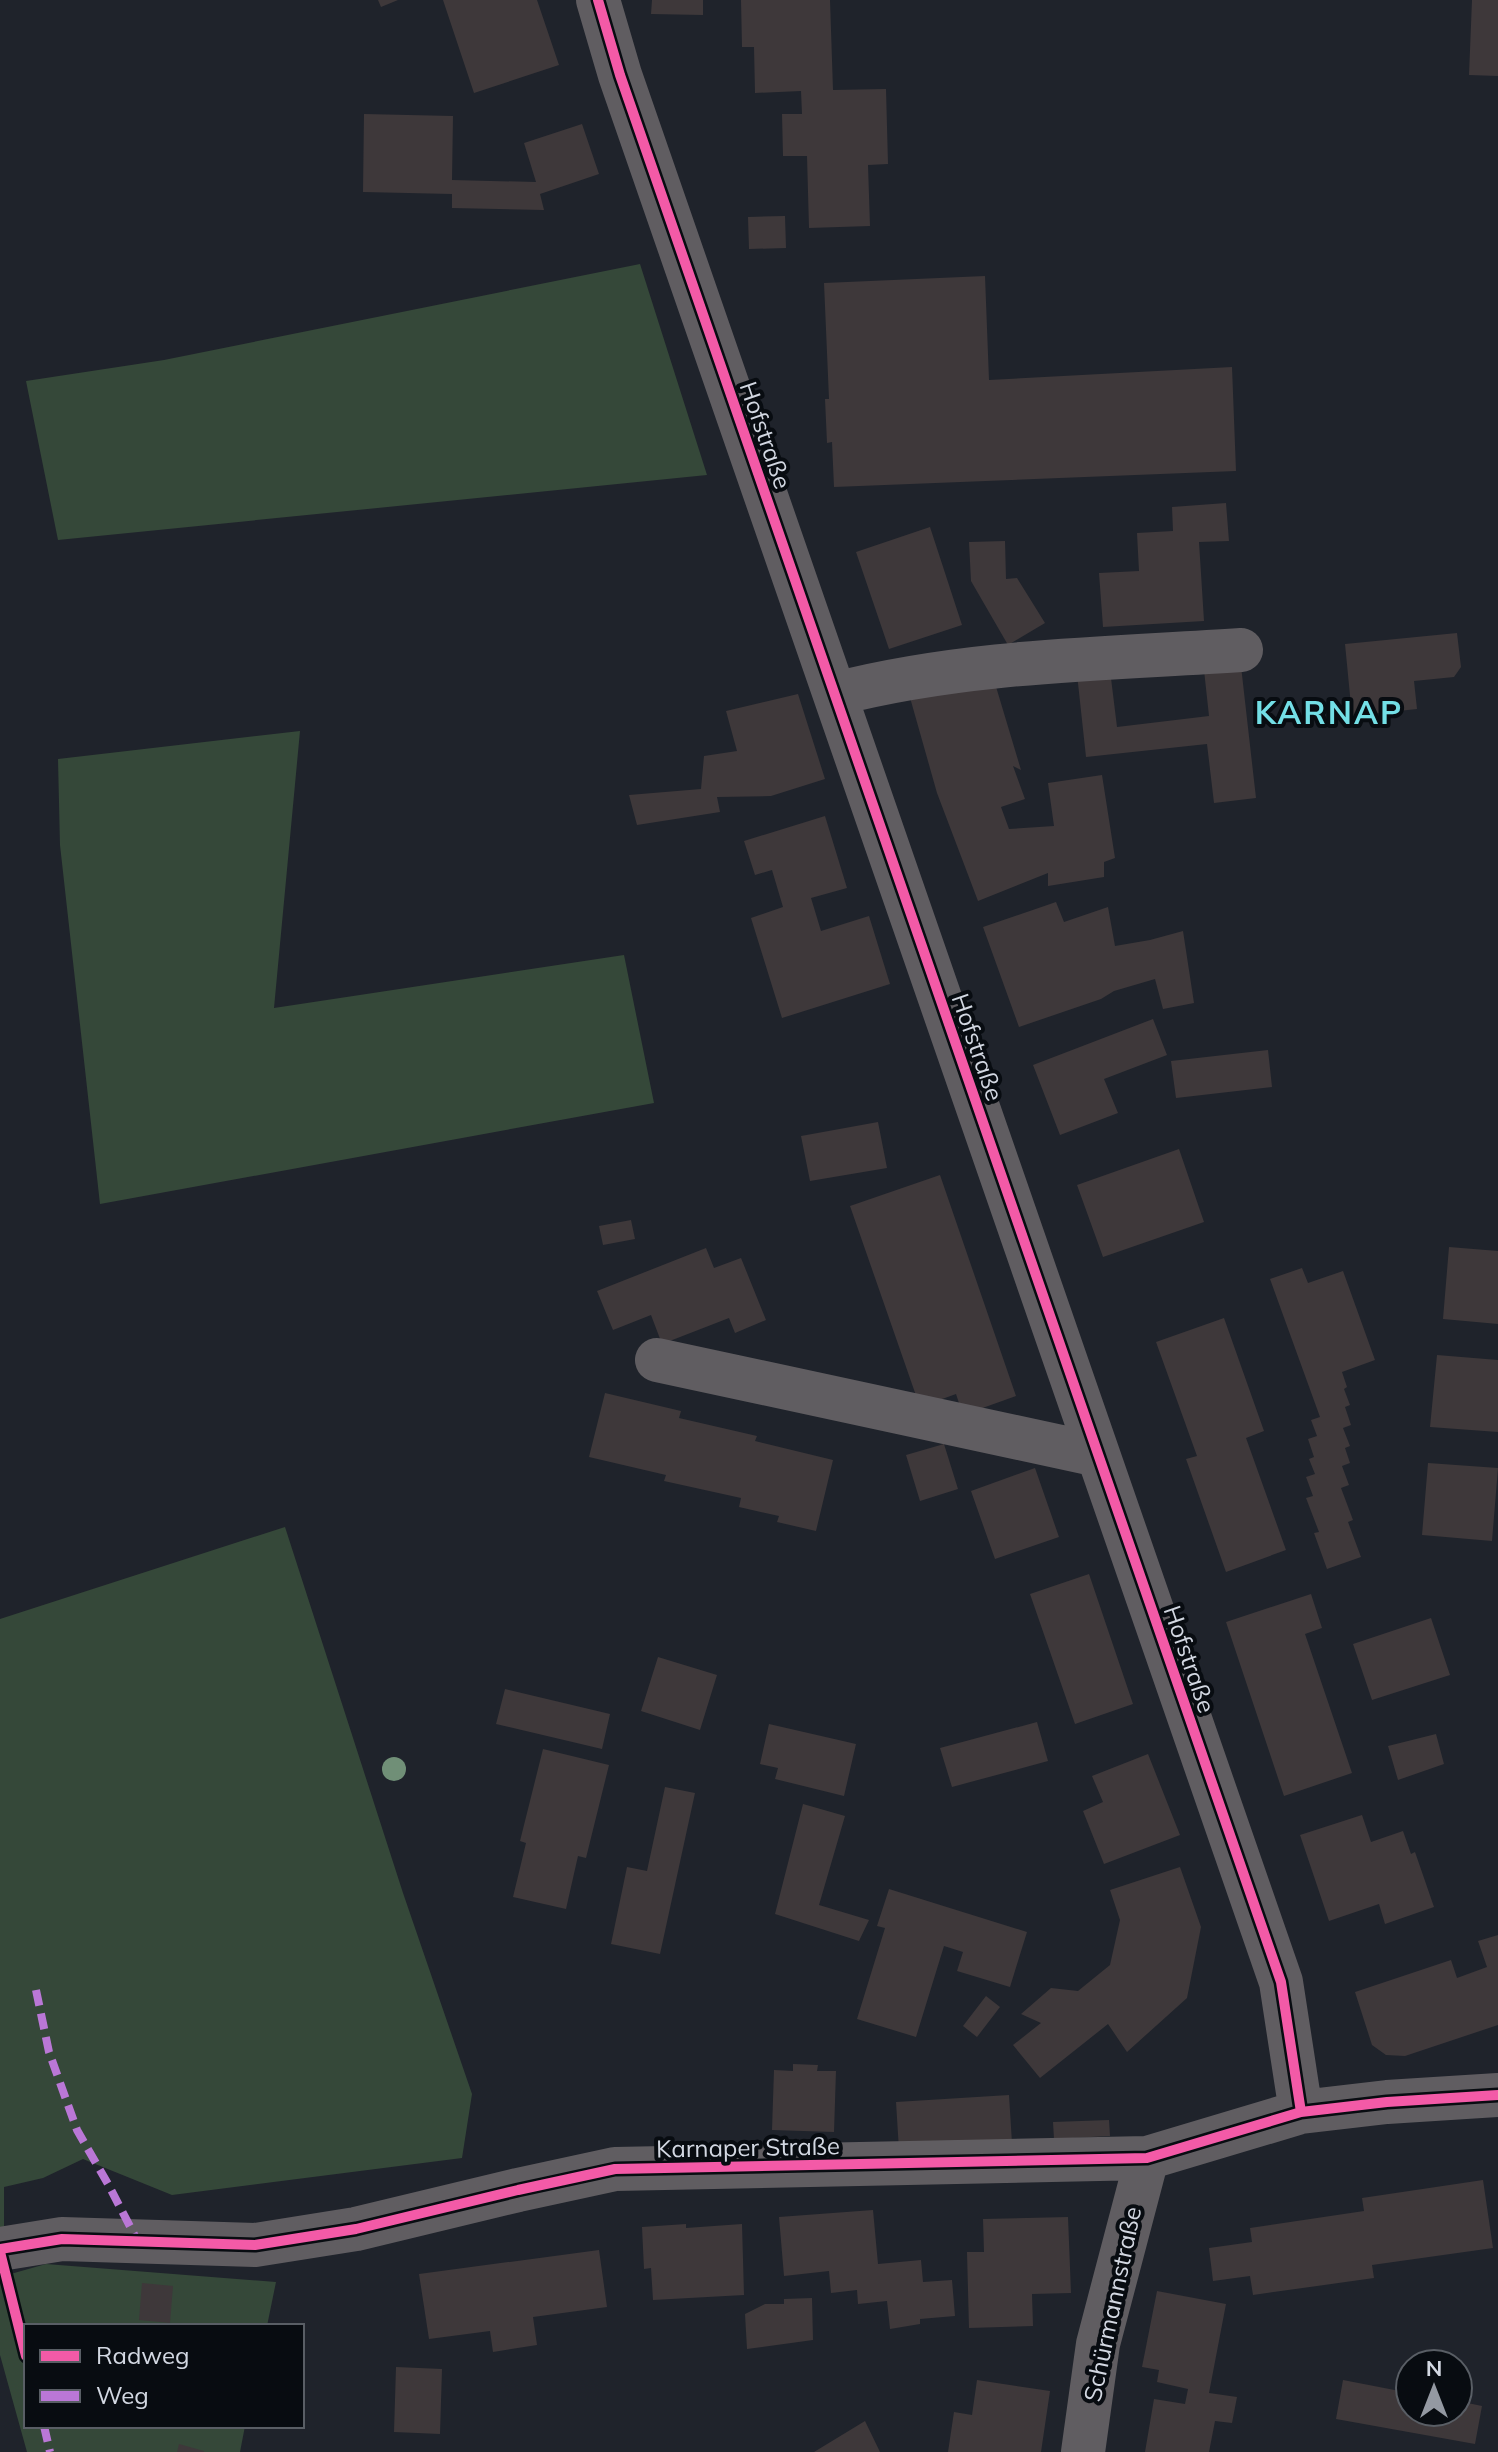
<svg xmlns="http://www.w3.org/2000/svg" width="1498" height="2452" viewBox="0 0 1498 2452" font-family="Mulish,sans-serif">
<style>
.green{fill:#354839}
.building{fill:#3e383a}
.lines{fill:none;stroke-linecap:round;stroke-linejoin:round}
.minor{stroke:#605d61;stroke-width:44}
.quiet{stroke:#ba77d6;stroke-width:8;stroke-dasharray:16 8;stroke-linecap:butt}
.cycleway-casing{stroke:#080c11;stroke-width:15}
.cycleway{stroke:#f35aa7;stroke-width:10}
.tree{fill:#708f77}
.labels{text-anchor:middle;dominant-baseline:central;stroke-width:8;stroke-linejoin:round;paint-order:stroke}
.street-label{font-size:24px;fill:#d3d8e2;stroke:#080c11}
.district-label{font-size:32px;font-weight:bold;letter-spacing:2px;fill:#73dfe6;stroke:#080c11}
</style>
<rect width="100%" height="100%" fill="#1f232b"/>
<path class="green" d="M640 264 707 475 58 540 26 381 164 360Z
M300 731 274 1008 624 955 654 1103 100 1204 60 845 58 759Z
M285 1527 403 1893 472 2094 462 2158 172 2195 83 2159 43 2178 4 2187V2230H0V1619Z
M46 2264 276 2282 267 2326H26V2426H245L240 2452H27L0 2355V2277Z"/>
<path class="building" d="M378 0H398L381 7Z
M443 0H537L559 65 474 93Z
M652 0H703V15L651 14Z
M741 0H830L833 90 886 89 888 164 868 165 870 226 809 228 807 156H783L782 114H802L801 91 755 93 754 47H742Z
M1472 0H1498V76L1469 75Z
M364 114 453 116 452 180 536 182 524 143 582 124 599 174 540 194 544 210 452 208V194L363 192Z
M785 216 786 248 749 249 748 217Z
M985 276 989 380 1232 367 1236 471 834 487 832 442 827 443 825 399H829L824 283Z
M1226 503 1229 541 1199 542 1204 621 1103 627 1099 573 1139 571 1137 533 1173 531 1172 507Z
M930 527 962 625 889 649 856 552Z
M1005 541 1006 579 1017 578 1045 623 1008 645 971 581 969 542Z
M1457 633 1461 667 1454 677 1414 681 1417 709 1352 716 1345 644Z
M1241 666 1256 798 1214 803 1207 744 1086 757 1077 674 1110 670 1117 727 1209 716 1204 670Z
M991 670 1021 770 1013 766 1025 799 1001 807 1009 829 1054 826 1048 783 1102 775 1115 858 1104 862V877L1048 886V873L978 901 937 793 909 694Z
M798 694 825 779 771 796 717 797 720 812 637 825 629 795 701 789 704 756 737 751 726 711Z
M825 816 847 888 811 898 821 931 869 916 890 984 782 1018 751 918 783 907 772 870 755 875 744 841Z
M1056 902 1064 922 1108 907 1115 946 1150 940 1183 931 1194 1003 1163 1009 1155 979 1114 991 1101 999 1019 1027 983 927Z
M1153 1019 1167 1055 1104 1079 1118 1113 1060 1135 1033 1065Z
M1268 1050 1272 1087 1176 1098 1171 1061Z
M878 1122 887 1168 810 1181 801 1136Z
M1179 1149 1204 1222 1103 1257 1077 1185Z
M940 1175 1016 1396 963 1415 956 1394 920 1407 850 1206Z
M631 1220 635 1239 603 1245 599 1226Z
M1449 1247 1498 1251V1324L1443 1319Z
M706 1248 714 1268 741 1258 766 1320 735 1333 729 1318 662 1344 651 1315 613 1330 597 1291Z
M1302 1268 1308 1283 1343 1271 1375 1360 1342 1372 1347 1387 1344 1389 1350 1405 1345 1407 1351 1425 1343 1428 1350 1446 1345 1448 1350 1463 1342 1466 1349 1485 1341 1488 1353 1520 1348 1522 1361 1557 1327 1569 1314 1533 1319 1532 1306 1498 1313 1496 1306 1477 1315 1474 1309 1459 1314 1457 1308 1439 1317 1436 1311 1420 1320 1417 1270 1279Z
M1224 1318 1264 1431 1246 1438 1286 1550 1226 1572 1186 1459 1197 1456 1156 1342Z
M1437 1355 1498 1360V1432L1430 1427Z
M605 1393 681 1411 679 1418 757 1436 755 1441 833 1460 816 1531 777 1522 779 1516 739 1507 741 1498 664 1481 666 1475 589 1457Z
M944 1444 958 1489 920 1501 906 1455Z
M1428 1463 1498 1468 1492 1541 1422 1535Z
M1035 1468 1059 1537 995 1559 971 1491Z
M1089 1574 1133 1704 1075 1724 1030 1594Z
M1311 1594 1322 1628 1305 1634 1352 1773 1284 1796 1226 1622Z
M1431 1618 1450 1675 1372 1700 1353 1644Z
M658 1657 717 1675 700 1730 641 1711Z
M505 1689 610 1714 602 1749 496 1724Z
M1037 1722 1048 1761 952 1787 940 1748Z
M769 1724 856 1744 844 1796 775 1779 778 1768 760 1764Z
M1436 1734 1444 1764 1398 1780 1388 1746Z
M543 1749 609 1765 586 1858 578 1856 566 1909 513 1897 526 1843 520 1841Z
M1148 1754 1180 1835 1104 1864 1083 1811 1103 1802 1092 1776Z
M665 1787 695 1793 660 1954 611 1944 627 1867 647 1871Z
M803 1804 845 1816 819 1905 869 1920 859 1941 775 1914Z
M1362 1815 1371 1842 1403 1831 1411 1854 1415 1852 1434 1907 1385 1924 1379 1904 1329 1921 1300 1835Z
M1180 1867 1201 1927 1187 1998 1127 2052 1108 2024 1040 2078 1013 2045 1041 2023 1021 2014 1051 1988 1078 1991 1110 1965 1120 1920 1110 1890Z
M889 1889 1027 1932 1010 1987 957 1971 963 1952 944 1946 916 2037 857 2019 885 1928 877 1926Z
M1498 1935V2025L1405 2056 1386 2055 1372 2045 1355 1992 1451 1960 1457 1978 1487 1967 1478 1941Z
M986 1996 1000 2007 977 2037 963 2026Z
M793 2064 818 2065 817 2071H836L834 2132 772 2130 774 2070 793 2071Z
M1009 2095 1012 2143 899 2150 896 2102Z
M1109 2120 1110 2136 1054 2139 1053 2122Z
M1483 2180 1493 2248 1372 2265 1374 2278 1253 2295 1250 2276 1213 2281 1209 2248 1252 2242 1250 2228 1364 2211 1362 2198Z
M873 2210 878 2264 921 2260 923 2282 952 2280 955 2316 920 2319V2324L890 2329 887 2301 858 2304 857 2290 831 2293 829 2271 784 2276 779 2217Z
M1068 2217 1071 2293 1032 2294 1033 2326 969 2328 967 2252H984L983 2219Z
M686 2224V2228L742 2224 744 2295 653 2300 651 2268 644 2269 642 2227Z
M599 2250 607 2307 533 2317 537 2345 493 2352 490 2331 429 2339 419 2274Z
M142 2283 173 2286 170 2323 139 2320Z
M1157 2291 1226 2304 1209 2393 1237 2397 1232 2423 1215 2421 1209 2452H1145L1154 2399 1185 2404 1188 2389 1157 2382 1159 2370 1142 2367Z
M812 2298 813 2340 747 2349 745 2314 765 2304H784V2299Z
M396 2367 442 2369 440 2434 394 2432Z
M977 2380 1050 2391 1041 2452H948L954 2412 972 2415Z
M1343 2380 1410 2393V2412H1458V2401L1482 2406 1475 2444 1336 2419Z
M865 2421 880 2452H814Z
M179 2444 204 2451V2452H177Z"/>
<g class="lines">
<path class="minor" d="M598 0 620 75 1281 1982 1301 2112
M835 694C967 660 1105 659 1241 650
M657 1360 1098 1455
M0 2249 62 2239 255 2245 356 2229 518 2190 615 2169 1147 2158 1301 2112 1387 2102 1498 2095
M1083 2452 1098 2344 1147 2158"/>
<path class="quiet" d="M36 1990 49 2052 77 2130 108 2184 137 2240
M44 2426 50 2452"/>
<defs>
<path id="cycleway" d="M598 0 620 75 1281 1982 1301 2112
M0 2249 62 2239 255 2245 356 2229 518 2190 615 2169 1147 2158 1301 2112 1387 2102 1498 2095
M0 2252 26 2356"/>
</defs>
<use href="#cycleway" class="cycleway-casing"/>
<use href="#cycleway" class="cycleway"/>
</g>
<circle class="tree" cx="394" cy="1769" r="12"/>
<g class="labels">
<g class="street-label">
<text transform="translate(766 435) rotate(71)">Hofstraße</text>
<text transform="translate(978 1047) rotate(71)">Hofstraße</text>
<text transform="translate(1190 1659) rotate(71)">Hofstraße</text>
<text transform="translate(748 2147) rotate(-1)">Karnaper Straße</text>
<text transform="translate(1112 2304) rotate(-78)">Schürmannstraße</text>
</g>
<g class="district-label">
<text x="1329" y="712">KARNAP</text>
</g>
</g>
<rect x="24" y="2324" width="280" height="104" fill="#080c11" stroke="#595e65" stroke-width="2"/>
<rect x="40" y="2350" width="40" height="12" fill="#f35aa7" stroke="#595e65" stroke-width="2"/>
<text x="96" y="2364" font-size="24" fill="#d3d8e2">Radweg</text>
<rect x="40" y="2390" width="40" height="12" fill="#ba77d6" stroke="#595e65" stroke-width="2"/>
<text x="96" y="2404" font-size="24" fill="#d3d8e2">Weg</text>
<g transform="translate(1434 2388)"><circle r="38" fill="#080c11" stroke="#595e65" stroke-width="2"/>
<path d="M0-6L14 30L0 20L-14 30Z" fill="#9499a2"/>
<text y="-12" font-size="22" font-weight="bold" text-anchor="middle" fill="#d3d8e2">N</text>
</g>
</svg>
